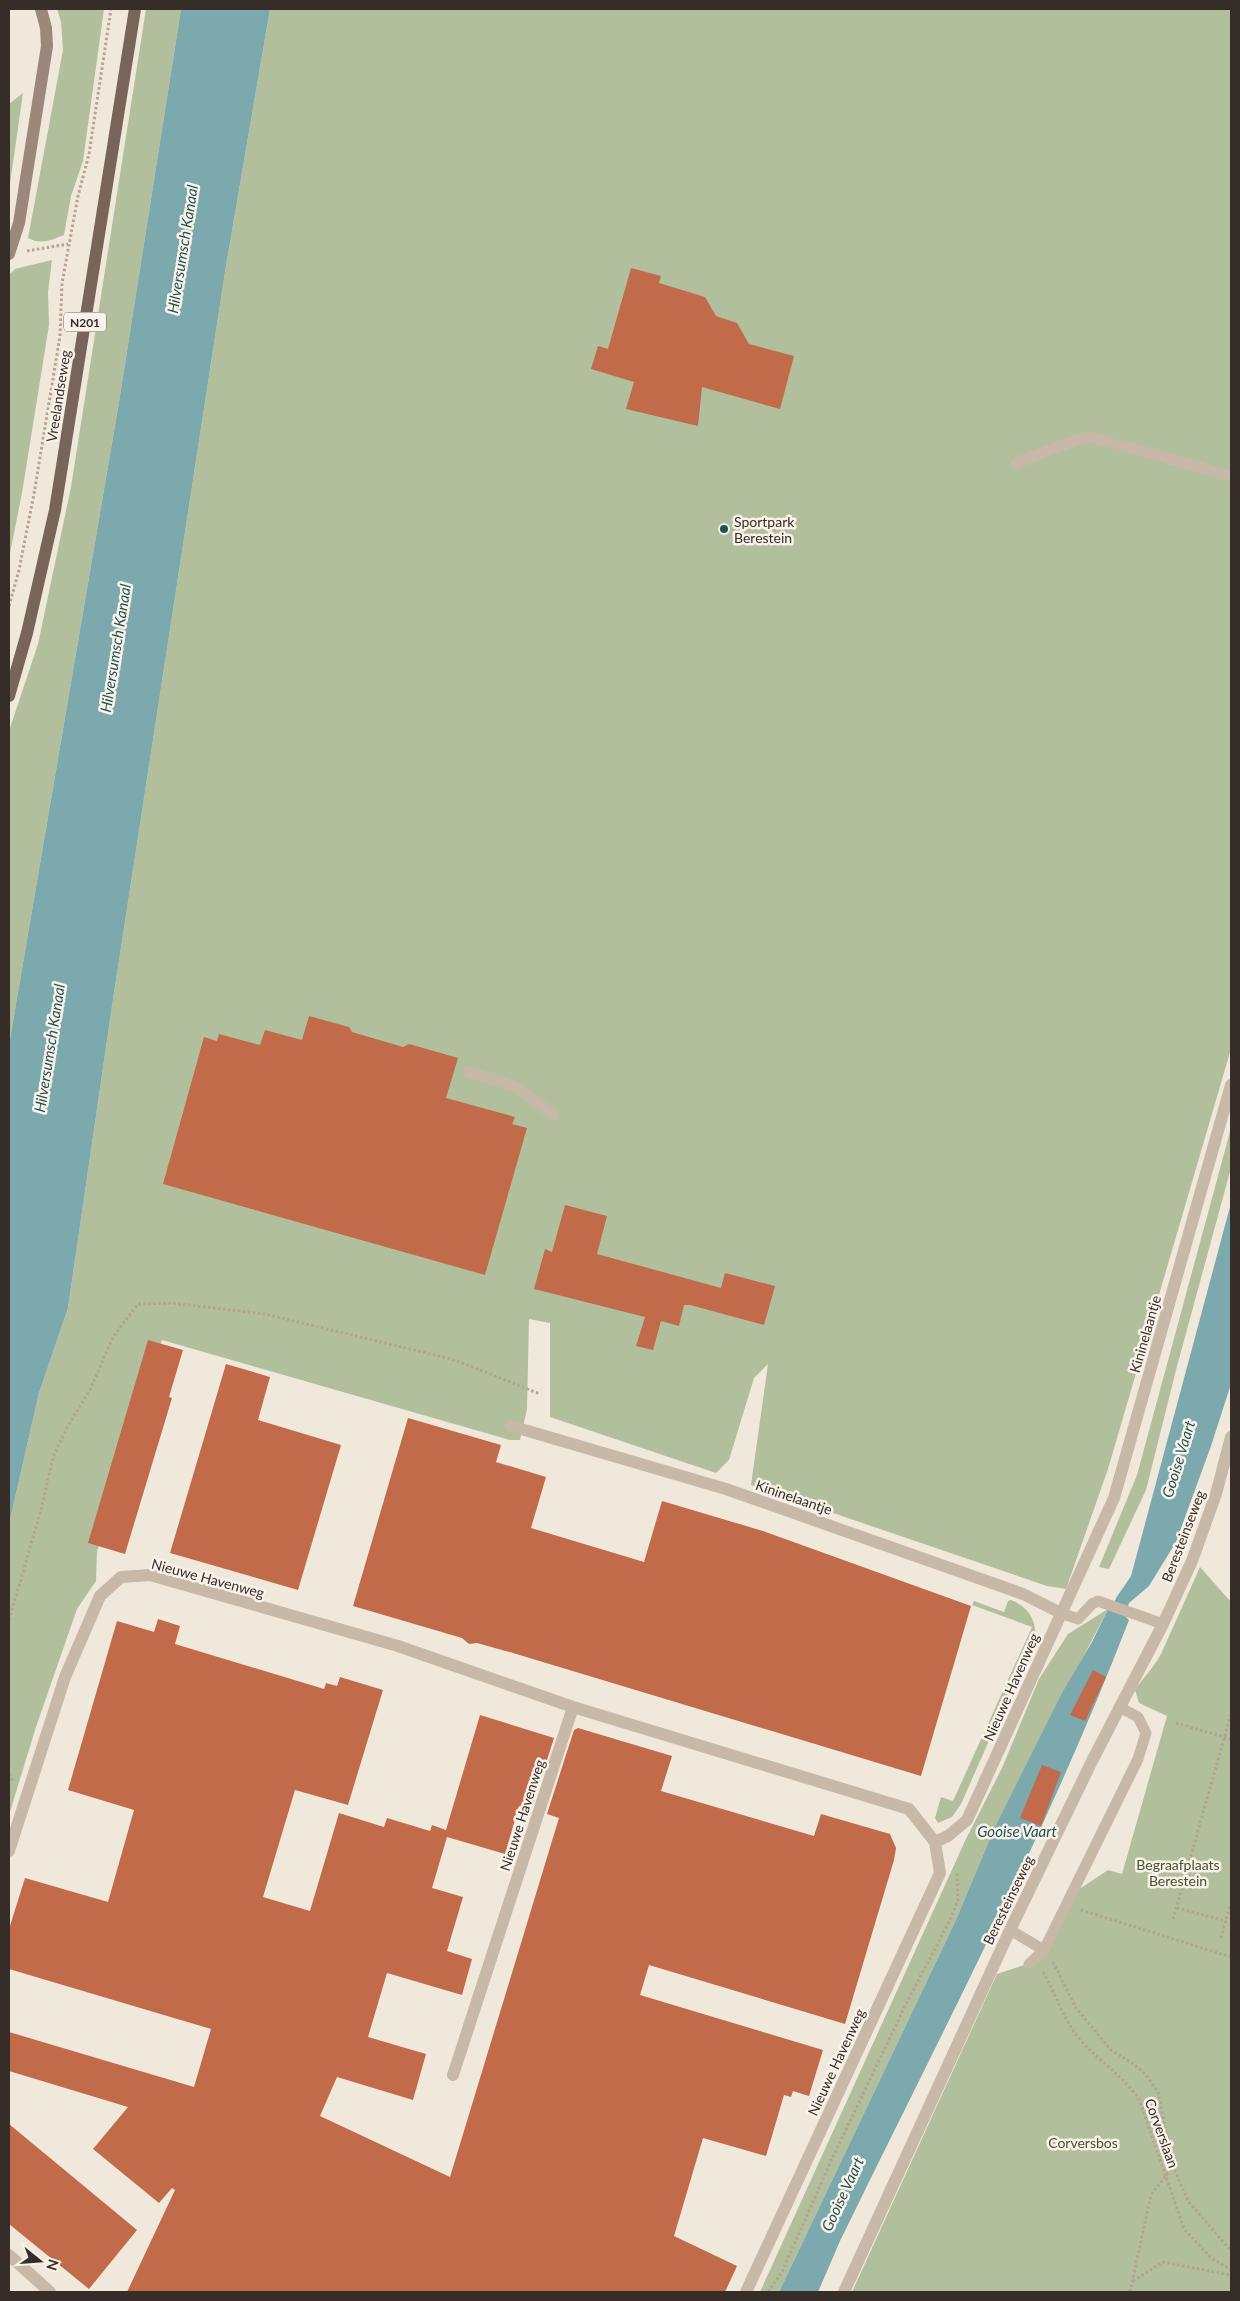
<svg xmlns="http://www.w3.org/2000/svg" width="1240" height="2301" viewBox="0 0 1240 2301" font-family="Lato,sans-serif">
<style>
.green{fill:#b2bf9d}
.water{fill:#7ca9ad}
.building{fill:#c16b4a}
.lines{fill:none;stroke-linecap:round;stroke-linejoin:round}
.path{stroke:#b4a293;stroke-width:3;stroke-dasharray:2.5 2.5;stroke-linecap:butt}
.lane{stroke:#c8b8a8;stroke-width:11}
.street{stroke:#c8b8a8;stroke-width:12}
.secondary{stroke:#9c887a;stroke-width:12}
.primary{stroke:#77655a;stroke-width:12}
.poi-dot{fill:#1f5055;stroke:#f9f2e8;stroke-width:2}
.labels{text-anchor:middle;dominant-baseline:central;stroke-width:5;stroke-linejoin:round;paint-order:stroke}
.shield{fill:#f9f2e8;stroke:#706862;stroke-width:1}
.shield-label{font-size:12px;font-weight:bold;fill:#362d28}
.street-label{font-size:14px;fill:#362d28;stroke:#f9f2e8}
.poi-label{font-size:14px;fill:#362d28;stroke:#f9f2e8;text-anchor:start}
.park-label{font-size:14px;fill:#44532d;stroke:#f9f2e8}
.water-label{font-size:15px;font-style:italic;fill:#1f5055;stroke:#f9f2e8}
</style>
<rect width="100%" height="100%" fill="#f1e8dc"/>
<path class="green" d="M57 9H104L83 161 71 196 64 235C52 240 40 245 28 238L63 50 61 22Z
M146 9H181L119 402 9 1045V731L38 644 71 487Z
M270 9H1231V1049L1108 1469 1066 1589 1047 1586 751 1485 768 1364 754 1378 729 1460 716 1473 550 1417V1323L529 1319 527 1409 520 1440H510L162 1340 97 1552 96 1581 77 1609 36 1727 9 1815V1524L39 1393 68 1308 112 1006 225 272Z
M23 93 9 191V104Z
M52 260 48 292 49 325 22 493 9 558V275L15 269Z
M1231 1128V1168L1176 1370 1146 1490 1109 1569 1099 1567 1137 1475Z
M1200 1567 1231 1602V2292H852L997 1974 1036 1961 1069 1896 1108 1870 1122 1874 1167 1716 1139 1703 1135 1690C1144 1677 1154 1667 1161 1654Z
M1011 1600C1027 1606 1037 1620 1035 1637L961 1804 952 1817 938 1823 935 1818 941 1797 953 1801 1032 1627 972 1605 974 1601 1004 1612 1008 1601Z
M1108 1609 994 1829 955 1922 779 2292H760L965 1841 1002 1768 1039 1679 1068 1634Z"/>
<path class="water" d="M181 9H270L225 272 112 1006 68 1308 39 1393 9 1524V1045L119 402Z
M1231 1203V1384L1211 1446 1176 1542 1149 1586 1129 1603 1124 1615 1129 1620C1047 1833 940 2036 840 2241L818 2292H779L955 1922 994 1829 1062 1693 1092 1642 1108 1609 1111 1610 1116 1598 1131 1576Z"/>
<path class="building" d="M631 268 661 276 659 283 705 297 716 316 737 323 749 344 794 356 780 409 702 387 698 426 626 409 634 382 591 369 598 346 608 349Z
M309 1016 349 1027 352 1032 403 1047 409 1044 458 1058 446 1098 515 1117 512 1124 527 1128 485 1275 163 1184 204 1037 217 1041 219 1034 260 1045 265 1030 302 1040Z
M565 1205 607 1216 597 1254 721 1288 725 1273 775 1286 764 1325 690 1305H684L679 1326 661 1321 653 1350 636 1346 645 1317 534 1289 545 1249 552 1252Z
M148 1340 183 1350 169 1397 172 1398 125 1554 88 1543Z
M226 1364 270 1377 258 1420 341 1445 298 1590 170 1553Z
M408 1418 501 1445 496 1462 546 1477 531 1528 644 1562 662 1501 763 1531 971 1606 921 1776 513 1653 477 1643 469 1644 462 1638 353 1606Z
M158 1619 180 1626 175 1644 324 1689 326 1683 337 1686 340 1677 383 1690 348 1805 295 1790 263 1897 310 1911 339 1813 384 1827 387 1818 430 1831 432 1825 446 1830 480 1715 554 1738 531 1810 519 1806 505 1854 447 1837 432 1888 463 1897 447 1951 472 1959 462 1995 387 1973 368 2037 426 2054 413 2100 337 2077 320 2116 450 2177 559 1818 547 1814 574 1730 578 1728 672 1756 661 1791 814 1836 821 1814 890 1834 896 1848 894 1860 845 2024 649 1965 640 1995 823 2050 809 2096 793 2091 791 2097 784 2095 766 2156 703 2138 674 2236 737 2266 725 2292H127L175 2190 172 2188 159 2203 93 2149 128 2107 9 2071V2032L194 2087 211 2029 9 1969V1929L25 1878 108 1902 134 1810 68 1790 117 1621 154 1632Z
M1093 1670 1106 1677 1085 1721 1070 1715Z
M1042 1765 1061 1772 1041 1826 1020 1818Z
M9 2124 137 2230 89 2289 9 2224Z"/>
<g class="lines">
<path class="path" d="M27 251 68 244
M9 606 19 570 34 494 60 336 62 283 78 196 89 154 111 9
M9 1620 41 1510 53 1457 68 1426 90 1390 113 1337 138 1304 171 1303 265 1314 455 1360 540 1394
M1176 1723 1231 1739
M9 1774 13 1782
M1177 1908 1226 1921
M1081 1910 1231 1957
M1173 1919 1231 1714
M1221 1938 1231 1903
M1053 1962 1076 2008 1111 2050 1134 2064 1147 2076 1158 2092 1173 2166 1188 2201 1231 2251
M1043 1972C1057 1995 1063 2021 1082 2042 1101 2063 1123 2076 1139 2099L1184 2229 1210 2257 1231 2270
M1133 2281 1163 2262 1231 2275
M768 2292 782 2272 831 2161 904 2008 949 1922 958 1900 957 1872
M1130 2292 1151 2195 1173 2166"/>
<path class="lane" d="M1016 463 1076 440 1091 437 1231 476
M468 1072 517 1087 553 1115
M1061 1613 1078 1619 1092 1604 1098 1601 1163 1624
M1010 1930 1044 1950
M1029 1964 1044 1950 1138 1759 1146 1733 1138 1717 1119 1707"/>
<path class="street" d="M511 1426 726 1489 1023 1594 1061 1613
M935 1842 948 1836 967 1820 1114 1498 1231 1085
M9 1851 65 1677 100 1596 121 1577 150 1575 398 1646 573 1707 909 1809 935 1842 940 1873 746 2292
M453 2075 573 1707
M9 2255 50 2292
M844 2292 1010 1930 1092 1761 1163 1624 1192 1561 1216 1494 1231 1437"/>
<path class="secondary" d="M9 254 19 223 47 46 46 28 41 9"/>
<path class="primary" d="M9 696 27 633 55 510 135 9"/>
</g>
<circle class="poi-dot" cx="724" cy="529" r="5"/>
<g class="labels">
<rect class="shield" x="64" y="312.5" width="42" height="19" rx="4"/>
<g class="shield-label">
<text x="85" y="322">N201</text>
</g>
<g class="street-label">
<text transform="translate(58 396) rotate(-81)">Vreelandseweg</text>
<text transform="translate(1145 1334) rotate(-74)">Kininelaantje</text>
<text transform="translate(794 1497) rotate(19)">Kininelaantje</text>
<text transform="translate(1183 1536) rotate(-69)">Beresteinseweg</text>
<text transform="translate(208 1578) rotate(15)">Nieuwe Havenweg</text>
<text transform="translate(1011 1687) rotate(-66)">Nieuwe Havenweg</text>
<text transform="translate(522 1815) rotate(-72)">Nieuwe Havenweg</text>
<text transform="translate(1008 1900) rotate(-64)">Beresteinseweg</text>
<text transform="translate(836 2062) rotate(-65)">Nieuwe Havenweg</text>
<text transform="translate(1162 2133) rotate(70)">Corverslaan</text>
</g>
<g class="poi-label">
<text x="734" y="521">Sportpark<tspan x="734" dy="16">Berestein</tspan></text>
</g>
<g class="park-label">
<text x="1178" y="1864">Begraafplaats<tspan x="1178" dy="16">Berestein</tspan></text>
<text x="1083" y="2142">Corversbos</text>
</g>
<g class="water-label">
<text transform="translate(182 249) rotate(-81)">Hilversumsch Kanaal</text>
<text transform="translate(115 648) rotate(-81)">Hilversumsch Kanaal</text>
<text transform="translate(49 1048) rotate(-81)">Hilversumsch Kanaal</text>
<text transform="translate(1178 1459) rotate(-73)">Gooise Vaart</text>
<text x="1017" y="1831">Gooise Vaart</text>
<text transform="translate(842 2194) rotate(-65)">Gooise Vaart</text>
</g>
</g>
<rect width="1240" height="2301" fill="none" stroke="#362d28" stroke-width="20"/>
<g transform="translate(40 2261) rotate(107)" stroke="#f9f2e8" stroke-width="4" paint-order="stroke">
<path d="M0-4L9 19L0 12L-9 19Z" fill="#362d28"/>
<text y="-8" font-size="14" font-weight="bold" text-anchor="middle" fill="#362d28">N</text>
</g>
</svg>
